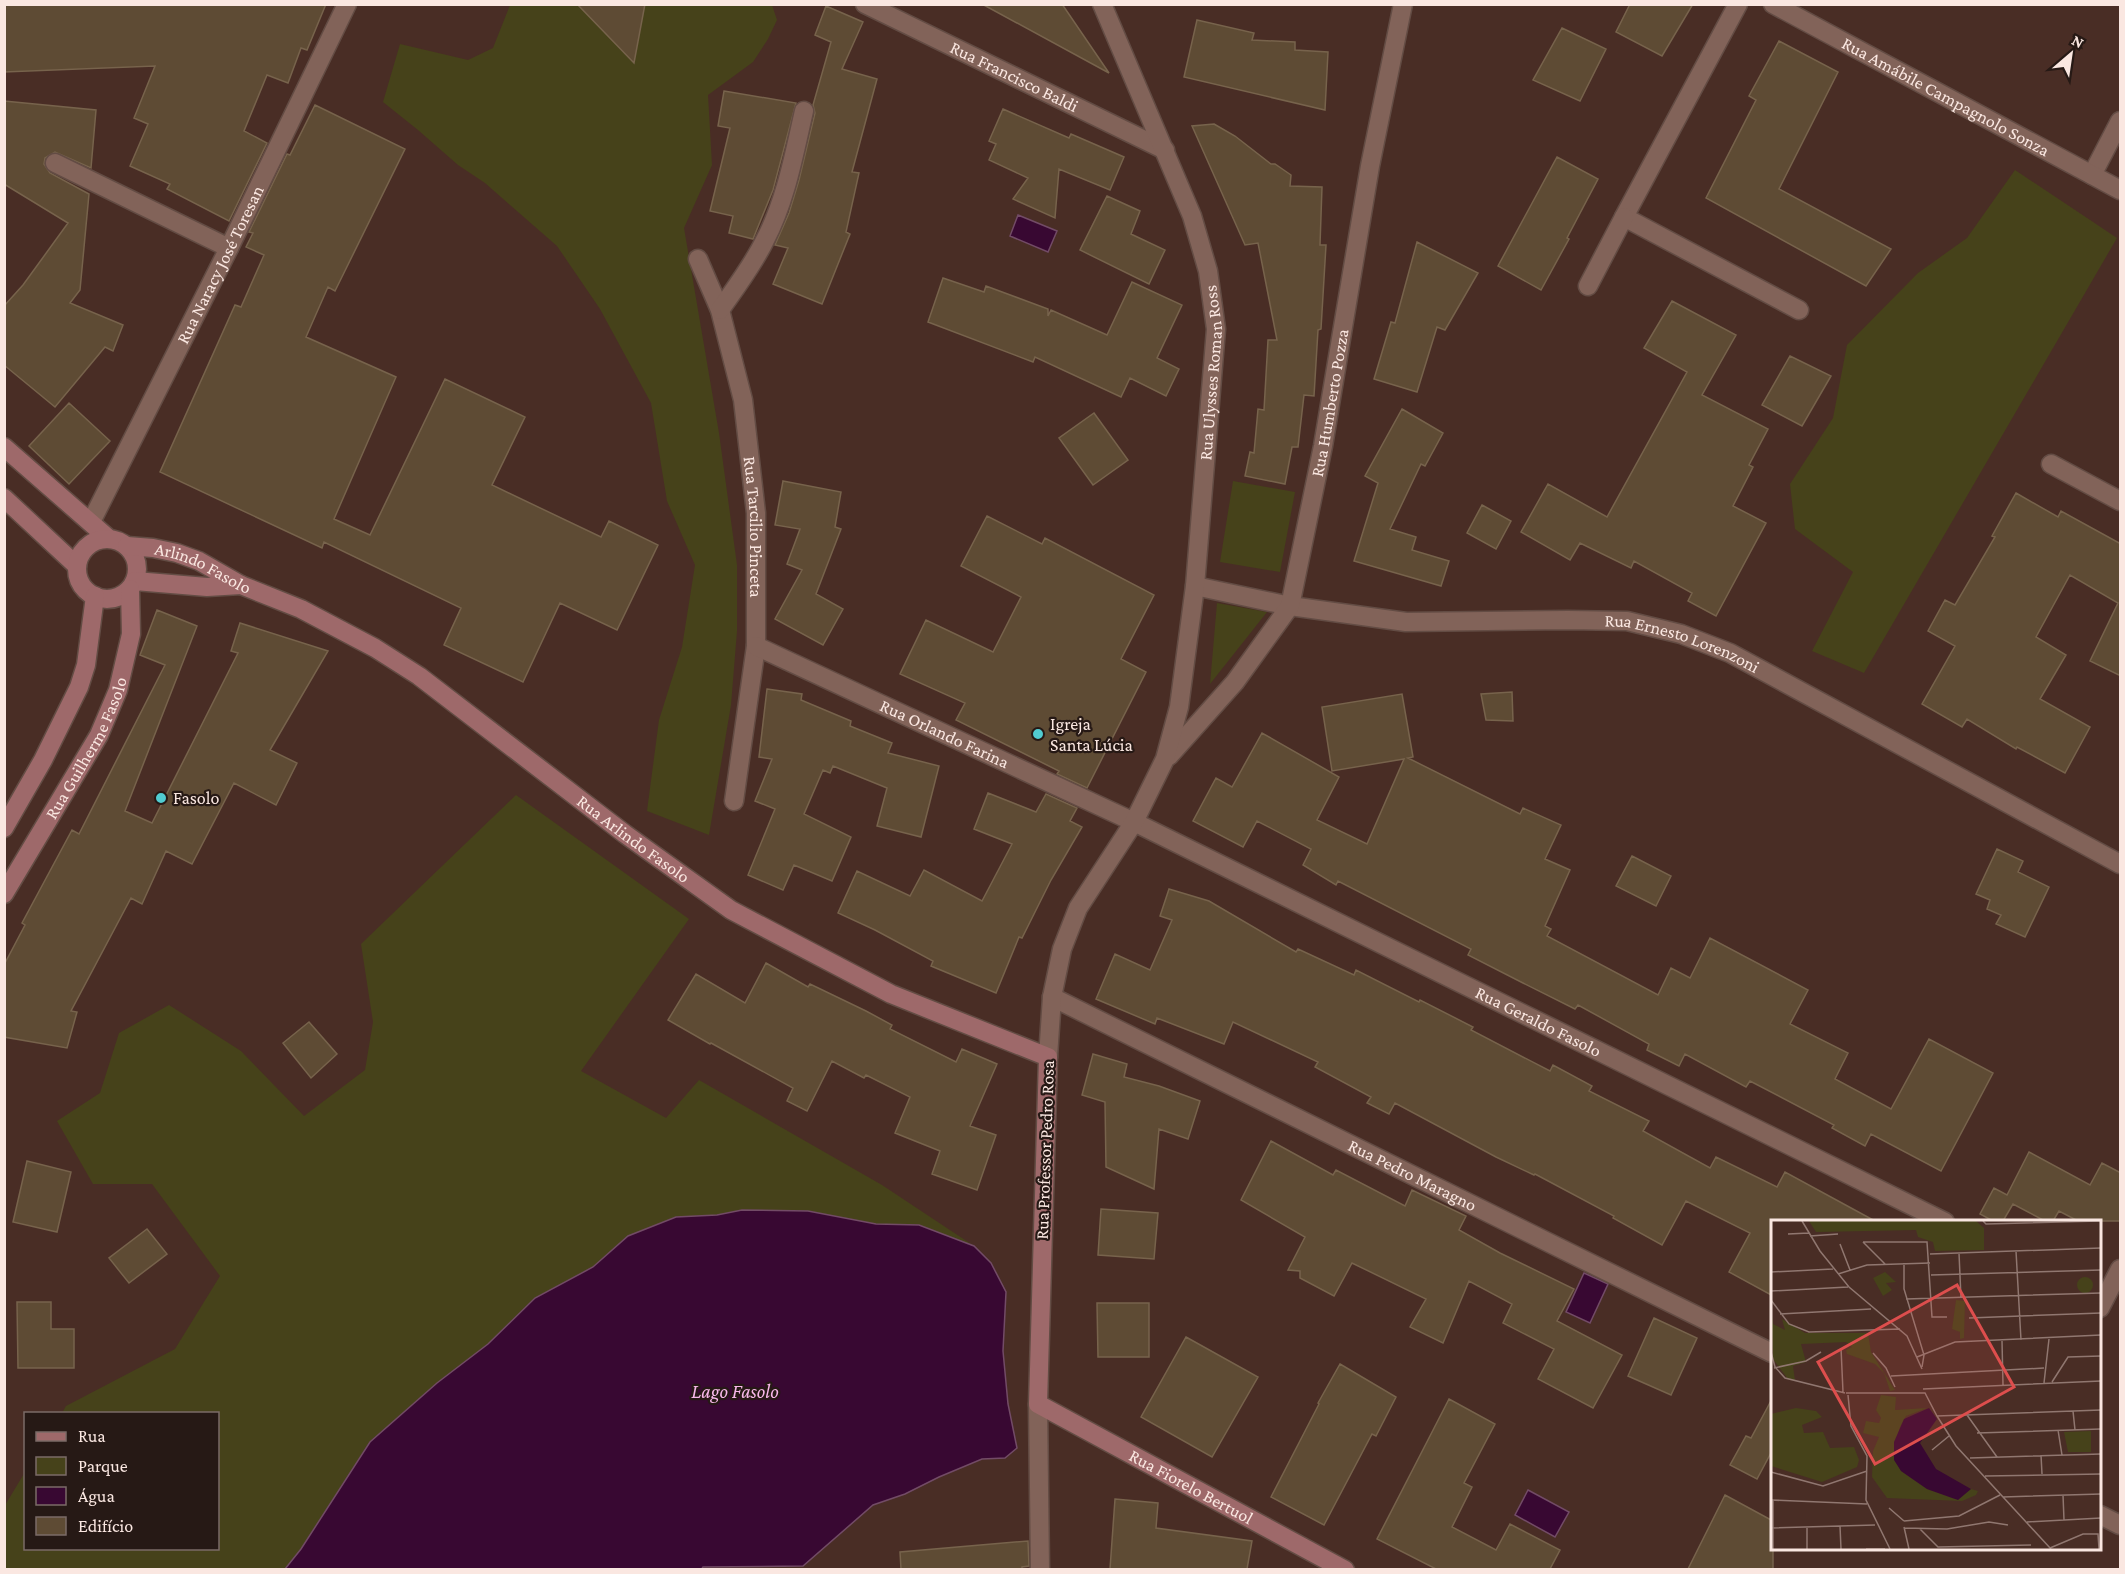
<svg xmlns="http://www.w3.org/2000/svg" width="2125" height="1574" viewBox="0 0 2125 1574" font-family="'Crimson Pro',serif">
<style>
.green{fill:#46421a}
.water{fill:#380832;stroke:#724b66;stroke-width:1.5}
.building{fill:#5e4b34;stroke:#77634c;stroke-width:1.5}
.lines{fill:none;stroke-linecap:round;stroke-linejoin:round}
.minor-casing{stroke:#634c44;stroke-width:21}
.tertiary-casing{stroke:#634c44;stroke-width:21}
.secondary-casing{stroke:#634c44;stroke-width:21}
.minor{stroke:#826359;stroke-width:18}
.tertiary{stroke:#826359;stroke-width:18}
.secondary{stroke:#9e696a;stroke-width:18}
.poi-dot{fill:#51ccd1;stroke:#261915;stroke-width:2}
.labels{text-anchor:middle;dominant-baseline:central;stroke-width:4.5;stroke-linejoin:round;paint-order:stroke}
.street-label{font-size:18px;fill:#fae7e1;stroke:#261915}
.poi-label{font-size:18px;fill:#fae7e1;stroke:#261915;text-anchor:start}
.water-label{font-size:20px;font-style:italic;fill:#f7b7e9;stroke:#261915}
.inset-road{fill:none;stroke:#907770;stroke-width:1.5}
.view{fill:#dd4e4d;fill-opacity:0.15;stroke:#dd4e4d;stroke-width:3}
.inset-edge{fill:none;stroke:#fae7e1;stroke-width:3}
</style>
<rect width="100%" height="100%" fill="#492d25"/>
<path class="green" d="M510 5H772L777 20 768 39 753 62 708 95 712 165 684 228 719 433 737 565V631L731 705 709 835 647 811 659 720 682 647 695 565 667 501 651 403 600 309 557 246 485 183 458 165 418 130 383 102 400 44 468 60 493 48Z
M2015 170 2117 238 1864 673 1812 651 1853 572 1795 529 1790 484 1833 418 1847 345 1918 273 1967 238Z
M1233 481 1295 492 1280 572 1220 562Z
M1217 603 1267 612 1210 684Z
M516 795 689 919 581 1071 666 1118 699 1080 882 1185 974 1246 919 1225 876 1224 808 1211 742 1210 717 1215 676 1217 628 1236 593 1267 535 1298 488 1344 370 1441 301 1549 285 1569H5L4 1507 25 1472 26 1548H218V1414L62 1413 66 1406 175 1349 220 1276 152 1184H93L57 1121 100 1093 119 1033 169 1005 241 1051 304 1116 365 1070 373 1022 361 944Z"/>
<path class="water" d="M1018 215 1057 231 1048 252 1010 236Z
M742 1210 808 1211 876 1224 919 1225 974 1246 991 1263 1006 1292 1003 1351 1008 1404 1017 1448 1005 1458 982 1459 939 1477 905 1494 873 1505 803 1566 703 1567 701 1570 285 1569 301 1549 370 1442 437 1383 488 1344 535 1298 593 1267 628 1236 676 1217 717 1215Z
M1584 1273 1608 1284 1590 1323 1566 1312Z
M1528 1490 1569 1512 1555 1537 1515 1515Z"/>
<path class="building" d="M4 4H326L307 50 301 48 288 83 267 75 244 131 267 143 229 221 167 189 170 184 130 166 148 124 134 118 155 66 4 72Z
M577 4H645L634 63Z
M982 4H1062L1109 73Z
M1630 4H1693L1662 56 1616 32Z
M826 6 863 22 842 69 877 79 852 172 859 173 846 232 850 234 822 304 773 284 788 248 775 245 789 213 799 180 815 113 813 105 831 42 815 35Z
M1197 20 1254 33 1252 40 1295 42V50L1328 52 1325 110 1184 77Z
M1562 28 1606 49 1580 101 1533 80Z
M1779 41 1838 72 1779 189 1891 249 1866 286 1706 198 1756 100 1749 96Z
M724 91 796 103 773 190 753 239 729 233 733 216 710 211 730 128 718 126Z
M4 101 96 110 91 168 55 152 45 158 44 164 50 173 89 194 80 290 70 303 123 325 113 351 105 347 55 407 4 365V306L23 285 68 223 4 184Z
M315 105 405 149 335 291 328 287 306 337 396 377 334 519 370 535 445 379 525 417 492 485 601 537 609 521 658 545 617 630 560 603 523 682 444 645 461 608 324 542 322 548 160 472 235 305 241 307 264 255 246 247 253 233 249 232 287 154 290 155Z
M1003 109 1069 138 1071 134 1124 157 1110 190 1059 169 1055 218 1013 199 1028 178 989 160 996 144 989 141Z
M1214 124 1235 136 1271 164H1275L1291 175 1290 186 1322 187 1320 245H1326L1321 329 1318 330 1314 396 1304 395 1298 447H1292L1285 484 1245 476 1250 452 1254 453 1258 409 1264 410 1268 340H1277L1258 243 1245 245 1192 126Z
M1557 157 1598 179 1567 238 1569 239 1541 290 1498 266Z
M1107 196 1140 211 1131 234 1165 250 1149 284 1080 250Z
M1417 242 1478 273 1445 330 1437 327 1417 392 1374 379 1391 322 1395 323Z
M943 278 984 292 986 286 1048 309V316L1051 310 1107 335 1132 282 1182 305 1157 358 1179 369 1166 396 1130 378 1121 397 1035 357 1033 362 928 322Z
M1672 301 1736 335 1702 395 1768 429 1749 465 1753 467 1733 506 1766 523 1716 616 1688 601 1692 593 1634 561 1631 568 1580 543 1570 560 1521 532 1548 484 1607 517 1687 372 1644 348Z
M1790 356 1831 376 1802 426 1762 405Z
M69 403 110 441 69 484 29 446Z
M1402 409 1443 433 1425 466 1421 464 1390 529 1416 537 1412 550 1449 561 1441 586 1354 561 1378 483 1365 476Z
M1094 413 1128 460 1093 485 1059 438Z
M783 481 841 492 835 527 841 529 816 594 843 609 823 645 775 619 802 570 787 564 800 529 775 525Z
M2016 493 2058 517 2061 511 2121 544V676L2090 661 2118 603 2070 575 2036 637 2066 655 2040 699 2090 727 2065 773 2017 747 2016 749 1967 719 1962 727 1922 704 1955 646 1928 631 1945 600 1955 605 1995 537 1992 536Z
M1482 505 1511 521 1496 549 1467 533Z
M987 516 1042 544 1045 538 1154 595 1121 659 1146 672 1087 788 1057 774 1059 771 956 720 965 703 900 674 926 620 993 652 1021 597 961 566Z
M157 610 197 626 125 811 152 823 238 653 231 651 240 623 328 651 270 750 297 763 276 805 234 783 192 864 166 851 142 904 131 898 71 1011 77 1012 67 1048 4 1037V965L25 925 22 923 72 830 79 834 165 665 140 655Z
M767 689 802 694 801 700 851 721 850 726 892 743 888 753 939 766 921 837 877 826 887 788 833 766 830 773 823 770 804 814 851 837 832 881 794 865 783 890 748 875 775 809 755 801 772 759 759 757Z
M1512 692 1513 721 1486 720 1481 694Z
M1402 694 1413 757 1408 758 1520 814 1523 808 1561 825 1545 859 1570 870 1545 926 1551 929 1547 936 1658 995 1671 968 1690 978 1710 938 1808 990 1790 1024 1848 1053 1835 1079 1891 1109 1929 1039 1993 1073 1941 1171 1871 1134 1865 1146 1832 1128 1834 1125 1750 1081 1746 1087 1685 1054 1679 1066 1647 1050 1649 1044 1578 1005 1575 1009 1523 983 1468 955 1471 949 1338 881 1336 885 1303 865 1311 849 1257 821 1243 847 1193 821 1216 778 1232 787 1262 733 1339 777 1317 820 1367 844 1404 759 1332 771 1322 707Z
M988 793 1036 812 1046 794 1077 808 1070 821 1082 827 1051 880 1022 938 1019 937 996 993 931 966 933 961 875 930 838 913 857 871 910 896 924 870 982 901 1012 844 974 829Z
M1997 849 2023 861 2018 872 2049 887 2025 937 1996 924 2001 915 1987 909 1990 900 1976 894Z
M1632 856 1671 876 1656 906 1616 886Z
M1169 889 1209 901 1296 952 1298 949 1354 975 1356 970 1419 1002 1420 1000 1473 1027 1471 1030 1550 1071 1553 1065 1592 1086 1589 1091 1649 1121 1643 1131 1710 1168 1716 1157 1777 1187 1785 1172 1875 1221H1773V1296L1729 1272 1750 1233 1686 1201 1662 1245 1613 1218 1614 1216 1535 1174 1534 1175 1496 1157 1395 1103 1389 1114 1367 1103 1371 1097 1315 1067 1318 1062 1233 1022 1224 1044 1157 1018 1155 1024 1096 999 1115 954 1150 970 1172 920 1160 916Z
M766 963 808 987 810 984 866 1011 892 1025 890 1029 956 1062 962 1049 997 1064 970 1126 996 1135 977 1190 932 1174 940 1151 895 1133 910 1097 866 1075 864 1078 832 1061 807 1111 787 1101 793 1088 711 1043 710 1044 668 1020 696 974 745 1003Z
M309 1022 337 1054 311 1078 283 1043Z
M1093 1054 1127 1064 1124 1077 1159 1086 1200 1101 1188 1139 1159 1129 1154 1189 1106 1167 1105 1102 1082 1095Z
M1271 1141 1333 1175 1336 1170 1405 1206 1412 1190 1466 1216 1459 1230 1500 1253 1574 1289 1557 1321 1622 1355 1593 1408 1538 1379 1554 1349 1503 1323 1512 1304 1469 1281 1443 1343 1410 1327 1426 1299 1352 1263 1334 1296 1300 1278V1271L1288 1270 1305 1237 1241 1200Z
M2029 1152 2090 1185 2102 1163 2121 1173V1221H2078L2059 1211 2053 1221H2045L2013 1204 2003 1221H1993L1980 1214 1994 1188 2007 1195Z
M27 1161 71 1172 57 1232 13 1222Z
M1101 1209 1158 1213 1154 1259 1098 1255Z
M147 1229 167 1254 129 1283 109 1258Z
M17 1302H51V1329H74V1368H18Z
M1097 1303H1149V1357H1098Z
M1654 1318 1697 1338 1671 1395 1628 1376Z
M1186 1337 1258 1377 1212 1457 1141 1417Z
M1340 1364 1396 1397 1376 1436 1372 1434 1324 1525 1271 1497 1319 1404 1318 1403Z
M1773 1397V1449L1757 1479 1730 1465 1746 1436 1751 1438Z
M1449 1399 1495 1424 1464 1483 1472 1487 1452 1527 1496 1550 1510 1524 1560 1550 1550 1569H1436L1377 1539Z
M1725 1495 1773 1521V1569H1688Z
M1115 1499 1158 1503 1156 1528 1252 1541 1247 1569H1110Z
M1028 1541 1029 1566 1022 1567V1569H901L900 1552Z"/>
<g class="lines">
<defs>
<g id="minor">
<path id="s1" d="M865 4 1165 150"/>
<path d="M1738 4 1624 217 1799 310"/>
<path d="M55 163 229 248"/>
<path d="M2092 175 2120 121"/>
<path id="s2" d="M698 259 720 310 743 400 756 513V646L734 801"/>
<path d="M1588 286 1624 217"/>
<path d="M720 310C736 287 753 265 765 240 786 200 794 154 804 111"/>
<path d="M2051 464 2120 501"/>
<path id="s3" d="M91 522 229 248 347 4"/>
<path id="s4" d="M1195 586 1290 606 1406 622 1568 620 1627 621 1681 634 1730 653 2120 864"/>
<path id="s5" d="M756 646 1134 822 1945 1222"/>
<path id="s6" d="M1052 997 1772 1353"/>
<path d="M2100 1308 2120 1269"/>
<path d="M2100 1515 2120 1525"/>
</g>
<g id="tertiary">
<path id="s7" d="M1773 4 2120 190"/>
<path id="s8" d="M1169 756 1235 682 1290 606 1323 446 1370 166 1403 4"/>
<path id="s9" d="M1048 1057 1052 997 1062 949 1078 908 1134 822 1165 759 1179 707 1195 586 1216 329 1208 271 1192 216 1102 4"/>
<path d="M1038 1404 1040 1570"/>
</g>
<g id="secondary">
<path d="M4 447 108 538"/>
<path d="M4 498 77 566"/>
<circle cx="107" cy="569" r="30"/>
<path id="s10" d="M127 546 153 548 177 553 199 561 241 585 301 609 375 648 419 676 625 834 731 910 891 994 1048 1057 1038 1404 1345 1570"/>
<path d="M135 581 207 587 241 585"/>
<path d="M4 828 43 760 79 687 86 665 95 596"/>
<path id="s11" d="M4 894 99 735 118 690 131 634 130 589"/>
</g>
</defs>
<use href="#minor" class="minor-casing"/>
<use href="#tertiary" class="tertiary-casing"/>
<use href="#secondary" class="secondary-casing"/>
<use href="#minor" class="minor"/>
<use href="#tertiary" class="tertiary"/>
<use href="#secondary" class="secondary"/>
</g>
<g class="poi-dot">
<circle cx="1038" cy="734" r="6"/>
<circle cx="161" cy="798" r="6"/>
</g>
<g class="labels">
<g class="street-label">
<text stroke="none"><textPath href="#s1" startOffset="166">Rua Francisco Baldi</textPath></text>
<text stroke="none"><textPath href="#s7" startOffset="196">Rua Amábile Campagnolo Sonza</textPath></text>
<text stroke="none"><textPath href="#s3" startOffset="288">Rua Naracy José Toresan</textPath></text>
<text stroke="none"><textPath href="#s9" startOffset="716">Rua Ulysses Roman Ross</textPath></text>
<text stroke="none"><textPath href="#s8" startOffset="400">Rua Humberto Pozza</textPath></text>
<text stroke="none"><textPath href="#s2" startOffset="276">Rua Tarcilio Pinceta</textPath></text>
<text stroke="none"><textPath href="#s10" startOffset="80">Arlindo Fasolo</textPath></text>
<text stroke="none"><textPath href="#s4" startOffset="494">Rua Ernesto Lorenzoni</textPath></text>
<text stroke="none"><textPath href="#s5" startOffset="208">Rua Orlando Farina</textPath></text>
<text stroke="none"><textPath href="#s11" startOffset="168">Rua Guilherme Fasolo</textPath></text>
<text stroke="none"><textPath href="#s10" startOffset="592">Rua Arlindo Fasolo</textPath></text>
<text stroke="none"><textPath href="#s5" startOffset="868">Rua Geraldo Fasolo</textPath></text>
<text transform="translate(1045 1150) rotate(-88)">Rua Professor Pedro Rosa</text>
<text stroke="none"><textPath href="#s6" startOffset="402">Rua Pedro Maragno</textPath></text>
<text stroke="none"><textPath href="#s10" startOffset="1584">Rua Fiorelo Bertuol</textPath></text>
</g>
<g class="poi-label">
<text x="1050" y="724">Igreja<tspan x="1050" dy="21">Santa Lúcia</tspan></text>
<text x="173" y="798">Fasolo</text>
</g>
<g class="water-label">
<text x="735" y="1391">Lago Fasolo</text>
</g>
</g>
<g transform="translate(1771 1220)">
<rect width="330" height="330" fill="#492d25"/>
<path d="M38 1H205L213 8V30L164 31 162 22 147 17 145 10 45 12ZM114 52 125 62 115 63 121 70 112 76 102 58ZM306 65a8 8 0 1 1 16 0a8 8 0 1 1-16 0ZM185 80 194 81 193 118 189 119V112L181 109ZM0 86 2 104 14 110 11 99 34 113H97L100 132 124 170 119 171 113 153 104 144 76 134 75 130 81 127 75 122 30 124 35 142 22 146 24 161 17 159 2 139ZM110 175 125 177 124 190 156 188 135 196 129 207 122 235 130 251 156 269 184 279 200 269 207 271 205 275 191 281 116 278 101 257 102 231 108 217 92 213 95 201 108 203 110 198 105 190ZM25 188 45 191 51 197 31 205 33 213 52 212 59 228 83 227 88 240 86 247 51 262 0 246V194ZM320 211V232H297L293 212Z" fill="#46421a"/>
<path d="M158 188 166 199 149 223 165 249 200 269 187 280 156 269 130 251 123 240V222L133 199Z" fill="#380832"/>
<path class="inset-road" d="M31 1 49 31 78 67 136 116 151 149M212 1 215 4 329 1M17 14 38 13M39 16 67 14M92 22H156L161 97H176M92 22 114 44M69 24 79 50M245 31 250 120M188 33 190 78M159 34 330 28M133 43V69L153 135 151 147M0 52 62 49M67 54 96 45 159 43M160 55 330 50M0 71 77 67M135 79 330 73M0 80 18 104 38 112 129 109M9 94 100 89M198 98 330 93M231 121 232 165M70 128 72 172M0 132 4 147 14 158 74 173M102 133 115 148 124 167M146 137 184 122 330 115M3 148 35 141 50 132M120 156 273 148M281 162 297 137 330 136M273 163 278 119M152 169 330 161M75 173H154L166 196 330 190M77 175 80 206 96 236 95 280 119 329M302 191 304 210M196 195 226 237M166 196 185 226 280 329M287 210 291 235M206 213 330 209M161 230 178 216M270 235 271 254M199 238 330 234M0 252 52 266 96 251M214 256 330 254M292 275 293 300M232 277 330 274M0 280 96 284M2 280V329M118 288 133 301M133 301 188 296 229 275M256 302 330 298M69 306 70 329M36 307V329M133 307 138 329M0 308 104 305M133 308 176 309 218 302 237 305M149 309 167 327 260 325M279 328 312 314H327L328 329M95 329H114"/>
<path class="view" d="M186 65 243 167 104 244 47 142Z"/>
<rect width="330" height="330" class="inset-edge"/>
</g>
<rect width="2125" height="1574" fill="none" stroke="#fae7e1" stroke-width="12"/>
<rect x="24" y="1412" width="195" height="138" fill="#261915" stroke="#7b6b67" stroke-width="1.5"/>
<rect x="36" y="1432" width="30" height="9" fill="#9e696a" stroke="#7b6b67" stroke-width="1.5"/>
<text x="78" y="1442" font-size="18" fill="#fae7e1">Rua</text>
<rect x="36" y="1457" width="30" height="18" fill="#46421a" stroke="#7b6b67" stroke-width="1.5"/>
<text x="78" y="1472" font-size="18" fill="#fae7e1">Parque</text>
<rect x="36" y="1487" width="30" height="18" fill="#380832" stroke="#7b6b67" stroke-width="1.5"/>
<text x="78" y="1502" font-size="18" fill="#fae7e1">Água</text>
<rect x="36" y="1517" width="30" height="18" fill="#5e4b34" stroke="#7b6b67" stroke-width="1.5"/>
<text x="78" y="1532" font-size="18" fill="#fae7e1">Edifício</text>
<g transform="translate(2071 54) rotate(29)" stroke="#261915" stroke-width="4.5" paint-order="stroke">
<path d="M0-4.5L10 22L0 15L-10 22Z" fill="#fae7e1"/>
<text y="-9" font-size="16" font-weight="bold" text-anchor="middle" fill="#fae7e1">N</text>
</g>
</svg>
